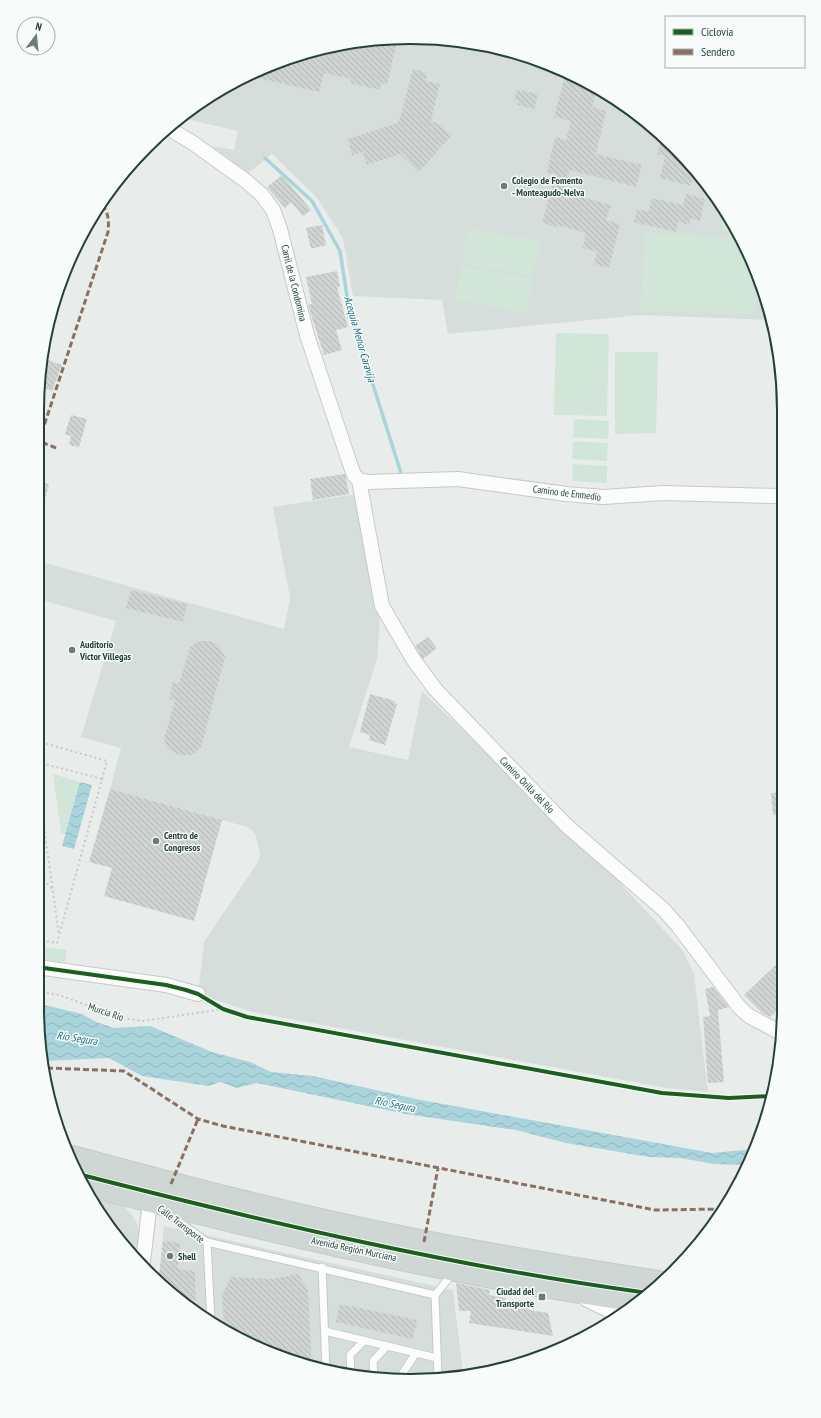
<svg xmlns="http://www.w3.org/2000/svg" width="821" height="1418" viewBox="0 0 821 1418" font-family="'PT Sans Narrow',sans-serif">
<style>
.built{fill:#d6dedb}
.green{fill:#d1e6d8}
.water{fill:url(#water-waves)}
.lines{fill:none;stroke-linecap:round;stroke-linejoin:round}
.stream{stroke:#a9d4db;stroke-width:3.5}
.building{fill:url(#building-back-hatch)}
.service-casing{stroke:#c5cac8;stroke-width:9}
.minor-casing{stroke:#c5cac8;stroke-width:16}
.primary-casing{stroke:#c3ccc9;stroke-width:24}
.path{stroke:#c3ccca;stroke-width:2;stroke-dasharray:2 3;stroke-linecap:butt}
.service{stroke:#fcfcfc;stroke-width:7}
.minor{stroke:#fcfcfc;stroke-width:14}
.primary{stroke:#cfd7d5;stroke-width:22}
.quiet{stroke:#8d6e63;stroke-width:3;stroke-dasharray:6 3;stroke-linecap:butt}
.cycleway-casing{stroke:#f7fbf9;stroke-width:6}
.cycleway{stroke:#1b5e20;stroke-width:4}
.poi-dot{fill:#697e78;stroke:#f7fbf9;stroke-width:1.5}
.labels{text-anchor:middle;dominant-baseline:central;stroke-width:3;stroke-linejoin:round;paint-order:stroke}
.poi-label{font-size:10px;font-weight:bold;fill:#24423a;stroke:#f7fbf9;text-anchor:start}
.street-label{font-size:10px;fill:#24423a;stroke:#f7fbf9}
.water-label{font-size:11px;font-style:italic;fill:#1c6f80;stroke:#f7fbf9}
.rim{fill:none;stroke:#24423a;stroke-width:2}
</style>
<defs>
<pattern id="water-waves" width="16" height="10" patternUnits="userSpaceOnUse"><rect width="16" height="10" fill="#a9d4db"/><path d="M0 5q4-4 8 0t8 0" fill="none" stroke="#91b7bd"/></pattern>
<pattern id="building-back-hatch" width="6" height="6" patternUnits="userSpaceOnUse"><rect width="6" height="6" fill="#cfd4d2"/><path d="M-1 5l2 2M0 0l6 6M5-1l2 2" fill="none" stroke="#b2b7b5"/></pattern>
</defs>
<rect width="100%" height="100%" fill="#e8edeb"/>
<path class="built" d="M410 37 483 44 553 65 618 100 675 147 734 224 764 291 770 320 641 315 448 334 442 300 353 296 343 238 317 198 272 154 248 173 212 146 234 150 238 131 181 118 203 100 267 66 337 44Z
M357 494 380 619 377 659 349 747 408 760 422 691 609 871 683 951 694 974 708 1092 667 1088 252 1012 198 994 204 942 258 862 260 854 256 836 252 830 247 827 110 789 121 748 81 737 116 621 38 599V561L284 629 290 598 273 507Z
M93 1195 125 1207 134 1218 145 1241 143 1262 114 1235Z
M164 1226 453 1290 463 1372 411 1381 314 1368 203 1318 159 1277Z"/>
<path class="green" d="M718 203 734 224 737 231 723 234Z
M468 229 540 241 533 276 462 264Z
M644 233 740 237 757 275 756 315 641 310Z
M461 266 533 279 527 313 455 300Z
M556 333 609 334 607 416 554 415Z
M615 352H658L656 433 615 434Z
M574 419 609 421 608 439 573 437Z
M573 441 608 443 607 461 572 459Z
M573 464 607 466V483L572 481Z
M53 774 80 782 66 834 61 833Z
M37 821 43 866 37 859Z
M37 878 41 882 45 906 37 897Z
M37 946 67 950 65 963 37 958Z"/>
<path class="water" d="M80 782 92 785 74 849 62 846Z
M37 1003 82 1014 96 1022 114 1028 150 1026 212 1052 250 1062 271 1072 313 1076 416 1099 712 1153 754 1149 746 1165 714 1164 680 1158 649 1157 566 1143 516 1130 406 1114 257 1083 237 1088 220 1082 209 1086 142 1076 109 1058 46 1061Z"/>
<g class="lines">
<path class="stream" d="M265 158 312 201 340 251 349 309 401 473"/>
</g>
<path class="building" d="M398 38 387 84 381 83 380 90 350 83 351 79 324 73 319 92 248 76 267 66 337 44Z
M413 69 427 73 426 81 440 84 431 121 439 124 451 136 419 172 400 154 367 165 363 152 352 155 348 139 397 123 400 118Z
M566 72 597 89 592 107 606 111 596 154 642 165 636 187 570 170 564 192 611 205 606 220 620 224 609 268 594 264 597 252 583 248 586 233 557 225V227L542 223 555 174 547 172 555 137 566 140 571 121 554 117Z
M517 90 538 94 534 109 517 105 519 101 514 100Z
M662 136 675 147 687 163 686 169 694 172 691 186 660 178 665 156 657 154Z
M282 175 311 210 303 216 291 202 285 208 267 187Z
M686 194 705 199 700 221 690 218 689 225 678 222 676 232 634 222 637 209 648 212 652 198 683 205Z
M322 225 326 245 311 249 306 228Z
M337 271 340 287H337L348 327 336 330 342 350 324 355 308 305 312 304 306 277Z
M45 359 62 365 52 391 38 386Z
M71 415 87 419 79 447 69 445 71 436 65 434Z
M345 474 349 494 313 500 310 479Z
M38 481 49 484 41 515H38Z
M131 590 187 604 183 622 126 608Z
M428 637 437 648 423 659 415 646Z
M200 641H210L219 646 225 657 201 748 192 755H180L168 749 164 739 175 700 169 699 173 682 179 684 190 647Z
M370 694 395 701 394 703 397 704 385 745 369 740 370 735 360 732Z
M110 789 222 820 194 921 104 896 112 868 89 862Z
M783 792V814L773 815 771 793Z
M783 958V1005L770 1017 762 1013 744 995Z
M713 987 729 1007 718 1010 724 1082 708 1083 703 1017 710 1016 705 989Z
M163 1241 180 1243 178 1269 195 1271 196 1312 159 1277Z
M298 1274 308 1290 312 1367 224 1327 222 1295 231 1277 272 1279Z
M456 1283 490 1290 489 1295 506 1298 505 1302 529 1307V1310L548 1313 553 1336 469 1323 471 1311H459Z
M340 1304 417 1320 413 1339 336 1322Z"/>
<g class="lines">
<defs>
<path id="service" d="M167 1213 207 1242 211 1322
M207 1242 435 1295 438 1377
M322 1267 326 1370
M435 1295 453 1273
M325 1331 437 1358
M351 1373 350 1355 364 1341
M374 1376 373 1361 387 1346
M402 1380V1374L416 1353"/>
<path id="minor" d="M168 128 193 143 246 181 262 195 273 210 280 229 307 335 348 458 354 475 359 480
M359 480 382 606 413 659 435 689 566 825 664 910 678 926 740 1008 749 1016 783 1034
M359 480 368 482 458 479 566 494 603 497 664 493 776 496 783 493
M37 967 166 985 198 994
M143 1262 150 1201
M586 1299 618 1315"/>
<path id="primary" d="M73 1157C183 1187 293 1216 405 1238 489 1255 574 1269 659 1282
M88 1185C270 1232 453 1275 640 1301"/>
</defs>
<use href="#service" class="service-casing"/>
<use href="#minor" class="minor-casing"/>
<use href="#primary" class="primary-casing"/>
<path class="path" d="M37 762 102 779
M37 777 59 935
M37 872 52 889
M37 940 57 943 107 761 37 741
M37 991 59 995 122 1018 143 1021 223 1009"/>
<use href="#service" class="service"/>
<use href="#minor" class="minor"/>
<use href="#primary" class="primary"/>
<path class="quiet" d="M56 448 39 441 108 232C109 220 109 212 100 203
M781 1033 782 1040
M47 1068 124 1071 198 1119 223 1126 655 1210 724 1209
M171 1184 198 1119
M424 1242 438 1168"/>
<defs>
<path id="cycleway" d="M37 967 166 985 186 990 198 994 223 1009 247 1017 662 1093 729 1098 770 1096
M82 1175C269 1223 457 1267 648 1293"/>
</defs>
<use href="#cycleway" class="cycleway-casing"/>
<use href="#cycleway" class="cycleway"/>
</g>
<g class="poi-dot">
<circle cx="504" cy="186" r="4"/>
<circle cx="72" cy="650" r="4"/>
<circle cx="156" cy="841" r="4"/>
<circle cx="170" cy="1256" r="4"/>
<rect x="538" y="1293" width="8" height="8" rx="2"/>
</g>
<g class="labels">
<g class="poi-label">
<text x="512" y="180">Colegio de Fomento<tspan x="512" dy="12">- Monteagudo-Nelva</tspan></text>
<text x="80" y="644">Auditorio<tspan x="80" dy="12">Víctor Villegas</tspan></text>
<text x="164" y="835">Centro de<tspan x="164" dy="12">Congresos</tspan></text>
<text x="178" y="1256">Shell</text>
<text x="534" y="1291" text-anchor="end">Ciudad del<tspan x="534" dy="12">Transporte</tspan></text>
</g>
<g class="street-label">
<text transform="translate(294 283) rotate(76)">Carril de la Condomina</text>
<text transform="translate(567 493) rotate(7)">Camino de Enmedio</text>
<text transform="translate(527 785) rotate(46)">Camino Orilla del Río</text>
<text transform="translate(106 1012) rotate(19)">Murcia Río</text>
<text transform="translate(181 1224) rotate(37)">Calle Transporte</text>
<text transform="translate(354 1249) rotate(12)">Avenida Región Murciana</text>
</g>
<g class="water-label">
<text transform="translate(360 339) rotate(74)">Acequia Menor Caravija</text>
<text transform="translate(77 1038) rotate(9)">Río Segura</text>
<text transform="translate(395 1104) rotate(12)">Río Segura</text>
</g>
</g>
<path d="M0 0H821V1418H0ZM410 44H411A366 366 0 0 1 777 410V1008A366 366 0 0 1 411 1374H410A366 366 0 0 1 44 1008V410A366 366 0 0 1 410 44Z" fill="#f7fbf9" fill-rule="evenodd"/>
<path class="rim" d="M410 44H411A366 366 0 0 1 777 410V1008A366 366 0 0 1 411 1374H410A366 366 0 0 1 44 1008V410A366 366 0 0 1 410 44Z"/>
<rect x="665" y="16" width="140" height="52" fill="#f7fbf9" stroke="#a3b1ad"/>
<rect x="673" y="29" width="20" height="6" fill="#1b5e20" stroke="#a3b1ad"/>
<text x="701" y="36" font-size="12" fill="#24423a">Ciclovía</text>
<rect x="673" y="49" width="20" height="6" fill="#8d6e63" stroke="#a3b1ad"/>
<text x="701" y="56" font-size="12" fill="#24423a">Sendero</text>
<g transform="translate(36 36) rotate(16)"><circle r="19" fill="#f7fbf9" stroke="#a3b1ad"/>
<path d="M0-3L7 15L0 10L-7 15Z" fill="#697e78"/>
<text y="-6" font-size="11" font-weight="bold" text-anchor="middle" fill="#24423a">N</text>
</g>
</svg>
